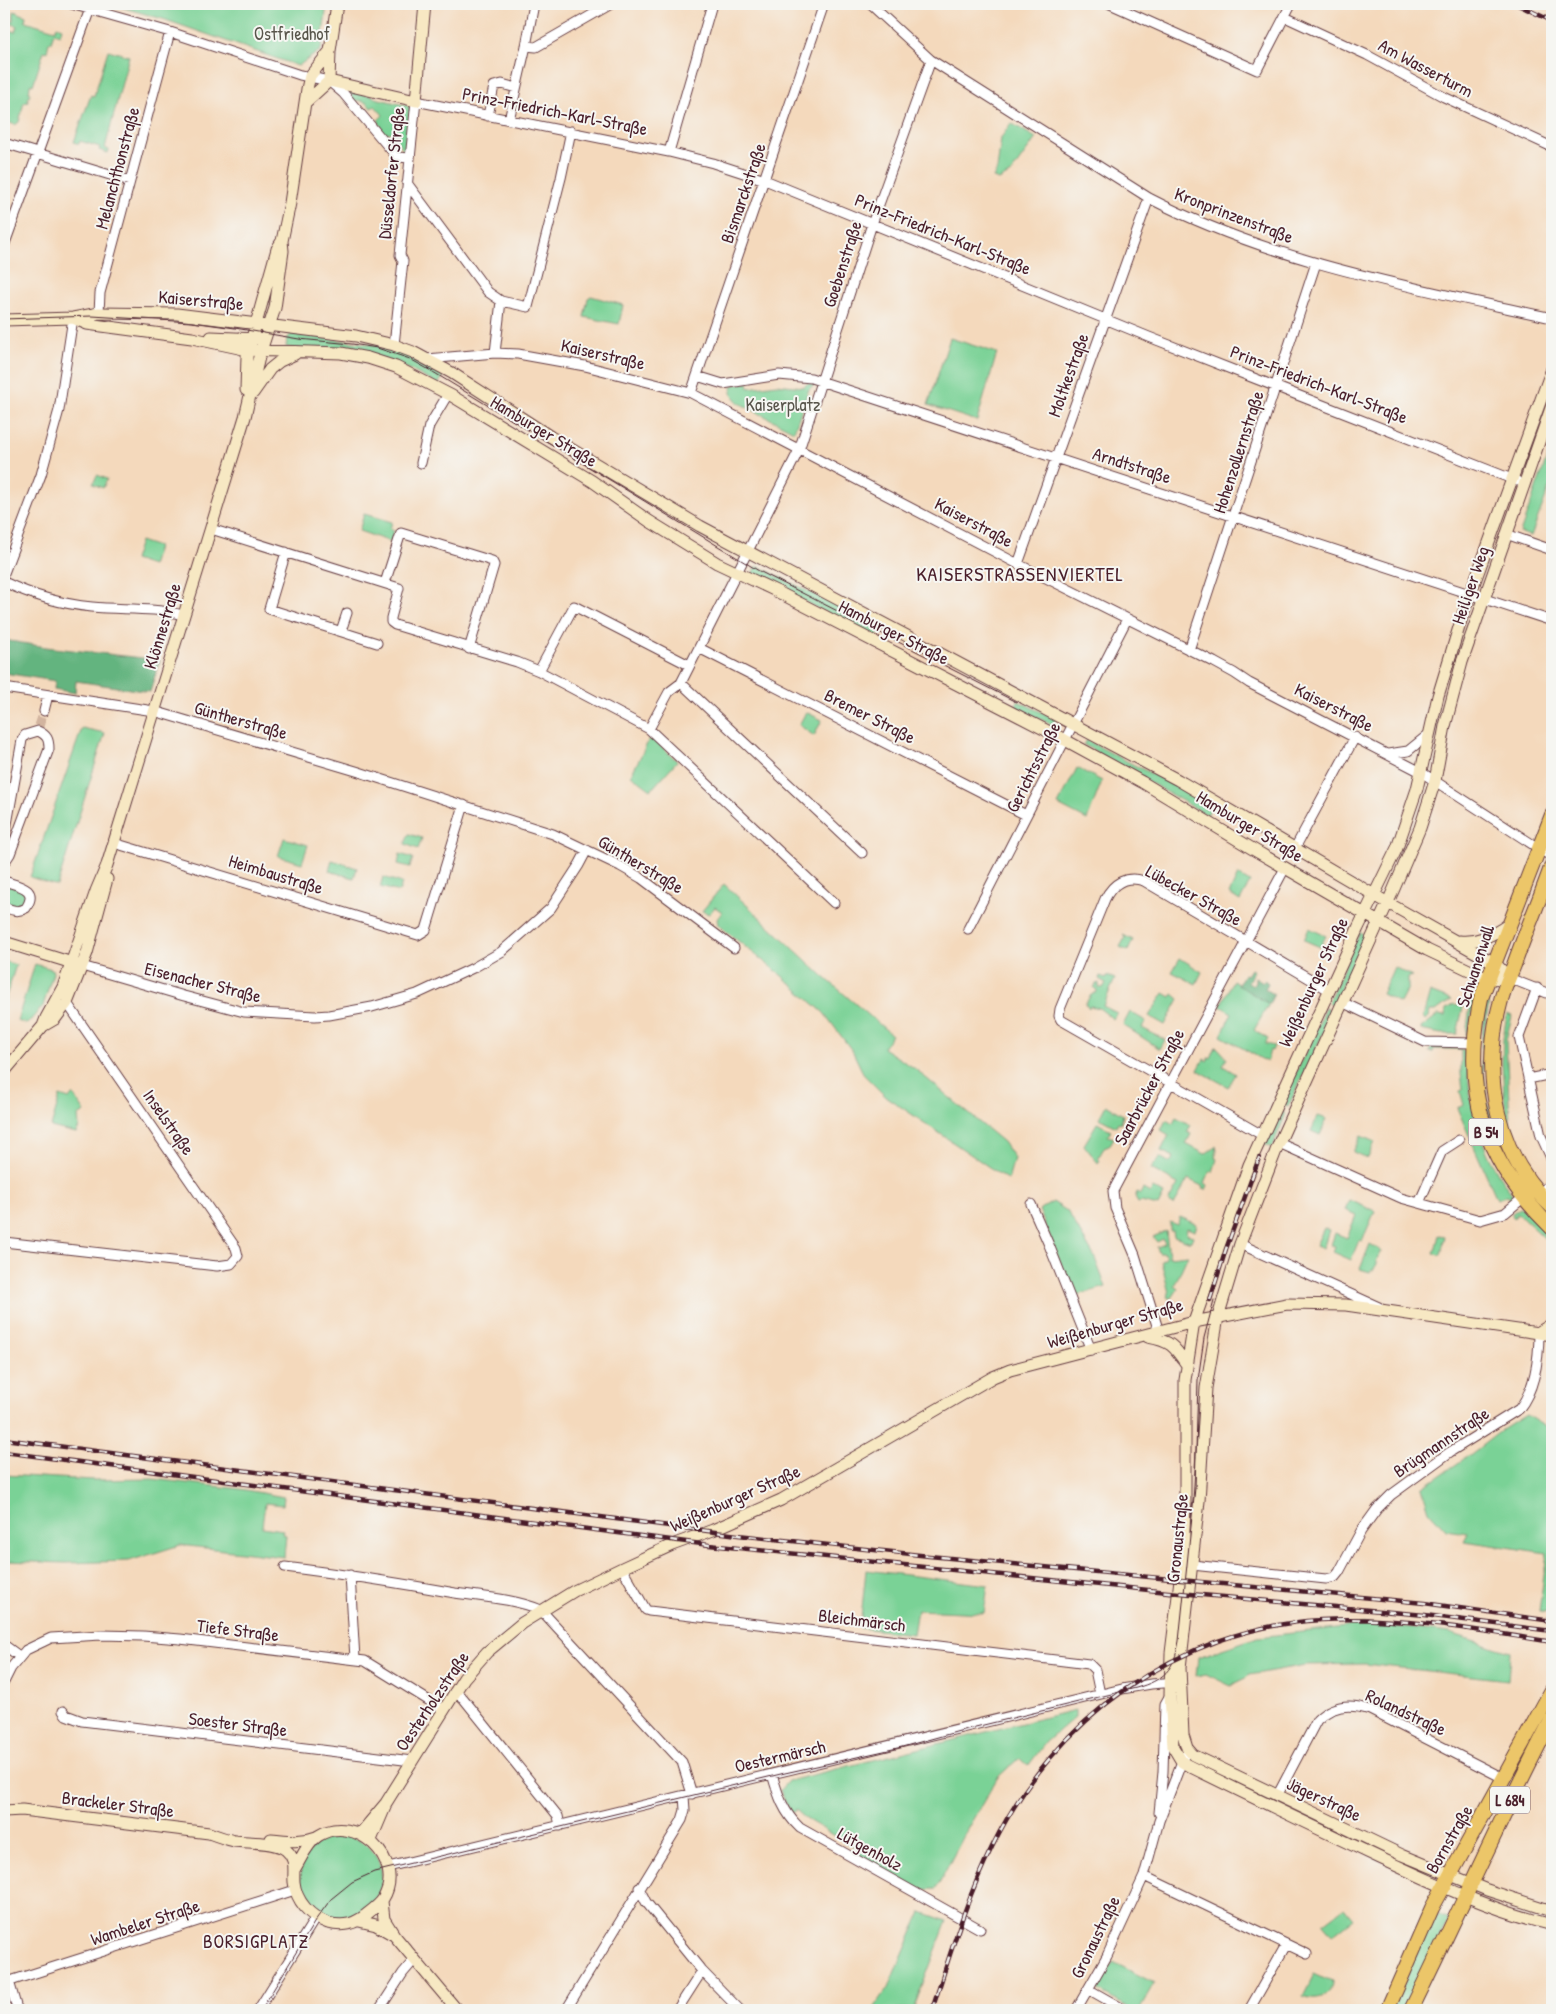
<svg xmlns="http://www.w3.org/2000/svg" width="1556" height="2014" viewBox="0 0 1556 2014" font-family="'Patrick Hand',sans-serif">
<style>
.green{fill:#7ad296;stroke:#627860}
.forest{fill:#63b47f;stroke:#566a55}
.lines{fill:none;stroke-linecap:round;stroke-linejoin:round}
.street-tunnel{stroke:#d2b49f;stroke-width:9;stroke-dasharray:9 4.5;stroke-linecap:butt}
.street-casing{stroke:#643b41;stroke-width:11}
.secondary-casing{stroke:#643b41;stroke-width:13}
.primary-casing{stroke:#643b41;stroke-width:16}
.street{stroke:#fff;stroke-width:9}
.secondary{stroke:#f7e8c3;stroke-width:11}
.primary{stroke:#ecc669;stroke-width:14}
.tram{stroke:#4a1f2b;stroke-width:1}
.rail-casing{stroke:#4a1f2b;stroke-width:4.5}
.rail{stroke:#f6f6f2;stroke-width:2.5;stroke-dasharray:8;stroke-linecap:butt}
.labels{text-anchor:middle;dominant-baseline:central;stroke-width:4;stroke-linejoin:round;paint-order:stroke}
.shield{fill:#f6f6f2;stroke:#7e6067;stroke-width:1}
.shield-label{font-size:16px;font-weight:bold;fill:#4a1f2b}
.park-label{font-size:18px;fill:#58554b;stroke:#f6f6f2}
.street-label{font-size:18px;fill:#4a1f2b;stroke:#f6f6f2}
.neighbourhood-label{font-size:19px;letter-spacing:1px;fill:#4a1f2b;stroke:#f6f6f2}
.quarter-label{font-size:20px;letter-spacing:1px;fill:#4a1f2b;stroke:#f6f6f2}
</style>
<rect width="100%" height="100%" fill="#f6f6f2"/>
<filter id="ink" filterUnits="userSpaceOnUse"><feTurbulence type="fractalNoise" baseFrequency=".02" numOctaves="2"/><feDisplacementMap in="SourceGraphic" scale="10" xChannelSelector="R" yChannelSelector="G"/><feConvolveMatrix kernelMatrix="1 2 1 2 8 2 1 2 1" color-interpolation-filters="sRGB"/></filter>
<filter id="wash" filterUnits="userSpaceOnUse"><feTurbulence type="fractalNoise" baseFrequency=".0096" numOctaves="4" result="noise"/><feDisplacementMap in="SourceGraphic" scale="20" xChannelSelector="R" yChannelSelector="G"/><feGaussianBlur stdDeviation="1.12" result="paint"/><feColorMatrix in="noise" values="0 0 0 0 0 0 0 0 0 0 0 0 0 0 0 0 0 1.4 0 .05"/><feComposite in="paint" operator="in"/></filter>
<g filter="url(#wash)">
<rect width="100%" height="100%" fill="#f4d9bc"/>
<path class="green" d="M110 4H327L321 50 298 66 163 19Z
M14 11 26 16 25 21 55 30 57 26 62 28 60 35 54 33 51 42H49L47 52 44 51 33 85 30 84 29 93H30L27 103 24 102 19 122 15 125 6 121 8 117 4 116V45L9 36 5 34 7 29 15 32 17 26 12 24 8 26 6 24 7 21H13Z
M108 50 129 56 105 148 109 150 108 153 99 150 100 147 80 141 79 144 74 142 91 95 94 96Z
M345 90 373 96 375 98 409 106 411 111 405 155 398 154 403 149 390 132 384 135 378 120 383 115 375 106 371 108 367 103 358 100 355 102Z
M1011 123 1036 138 1011 173 999 180 993 178 997 170 1001 138Z
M591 296 623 305 619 324 584 317 588 298Z
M291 334 378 345 404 354 445 373 438 385 407 368 286 347 287 339Z
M950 338 997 353 977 421 928 405Z
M811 381 815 384 809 389 794 431 739 403C733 397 730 393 733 385L748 382 749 388 776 384 803 387Z
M1552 444V480L1531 536 1520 533Z
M97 475 107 479 103 488 93 484Z
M364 514 392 522 390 529 394 531 391 542 359 531Z
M140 541 158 547 152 566 134 560Z
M755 567H760L881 628 876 638 752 575Z
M1018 701 1056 719 1052 725 1026 712 1017 710 1015 708Z
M806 712 822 720 814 736 799 725Z
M82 728 105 733 57 886 30 877Z
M651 736 677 761 651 790 631 775Z
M1087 740C1128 763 1171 782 1212 806L1207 815 1084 745Z
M1077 768 1102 781 1087 820 1058 805Z
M409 834 422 838 418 849 405 844Z
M284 838 308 845 302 863 278 856Z
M400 854 413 858 410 867 398 864Z
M332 860 357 868 354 878 329 871Z
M1238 875 1250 882 1240 901 1229 894Z
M383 877 402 883 399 892 380 887Z
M724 884 823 976 892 1035 883 1048 914 1068 1003 1142 1014 1158 1008 1180 885 1096 864 1075 853 1052 824 1013 781 975 718 925 717 919 722 912 715 907 709 914 702 911Z
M5 885 21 888 27 897 26 903 19 908 4 905Z
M1309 928 1326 936 1320 947 1304 940Z
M1360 932 1366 936 1343 982 1335 1006 1328 1002Z
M1123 935 1133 940 1128 951 1120 947 1125 938Z
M1180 958 1202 972 1196 984 1172 972Z
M4 961 16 965 4 1003Z
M35 964 52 969 53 973 43 1006 27 1024 17 1021Z
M1394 967 1412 976 1408 978V988L1400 1003 1382 994Z
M1100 976 1106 978 1107 976 1115 979 1103 1006 1117 1013 1113 1019 1099 1008 1090 1006 1089 1008 1085 1004 1091 995 1097 992V990L1094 988 1096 984 1099 983V987L1103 988 1106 983 1099 979Z
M1233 981 1269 1004 1254 1030 1268 1039 1265 1044 1274 1046 1272 1051 1270 1050 1267 1062 1221 1036 1232 1013 1220 1006Z
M1430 992 1451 1000 1436 1011H1429L1428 1017 1425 1020 1423 1017Z
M1164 993 1171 997 1173 994 1179 999 1165 1025 1149 1016Z
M1471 999 1474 1000V1003L1469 1030 1466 1035Z
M1461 1003H1464L1457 1034H1441L1421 1030V1028L1438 1015 1445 1016 1446 1009 1454 1004 1456 1006Z
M1486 1003 1489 1004C1475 1073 1486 1130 1526 1188L1524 1189C1516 1177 1506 1164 1500 1150 1479 1102 1478 1054 1486 1003Z
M1326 1008 1334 1011 1288 1107 1281 1104Z
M1130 1012 1146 1021 1142 1028 1165 1040 1160 1049 1123 1025Z
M1507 1014 1512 1016 1506 1040 1510 1123 1527 1162 1541 1180 1539 1182 1518 1151 1506 1120 1502 1064 1503 1039Z
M1216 1046 1227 1058 1223 1066 1236 1074 1228 1087 1198 1070 1204 1059 1207 1061 1209 1057 1211 1058Z
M1438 1046 1460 1047 1467 1053C1468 1096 1476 1137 1499 1175 1503 1182 1509 1189 1514 1197L1511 1202 1508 1195 1497 1199 1457 1108 1464 1105 1460 1091 1463 1089 1461 1074V1049H1434L1433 1052H1429L1431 1048Z
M73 1094 85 1112 78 1116 79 1127 76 1133 51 1127 60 1096 69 1099Z
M1106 1105 1123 1115 1121 1124 1118 1123 1116 1127 1099 1118Z
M1279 1111H1283L1285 1116 1272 1148 1262 1143Z
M1318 1116 1327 1119 1320 1135 1311 1131Z
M1176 1117 1191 1125 1187 1132 1191 1134 1186 1144 1205 1154 1216 1146 1217 1150 1215 1158 1217 1159 1213 1172 1210 1171 1205 1183 1208 1185 1206 1190 1203 1189 1204 1187 1188 1179 1174 1205 1168 1202 1178 1184 1151 1169 1160 1157 1170 1163 1174 1157 1161 1151 1169 1135 1161 1130 1166 1120 1173 1124Z
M1097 1123 1111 1130 1108 1136 1114 1138 1109 1146 1104 1148 1098 1158 1100 1160 1098 1163 1084 1145Z
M1361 1136 1375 1142 1368 1158 1353 1152Z
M1153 1188 1164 1194 1158 1206 1141 1202 1138 1203 1135 1198 1137 1192 1140 1194 1143 1189 1150 1193Z
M1349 1200 1375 1211 1362 1241 1359 1240 1351 1260 1333 1252 1335 1246 1331 1245 1335 1233 1347 1238 1356 1215 1345 1210Z
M1053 1202 1067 1211 1094 1256 1106 1287 1074 1296 1039 1210Z
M1520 1208 1526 1211 1552 1236V1245L1521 1216 1517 1214 1513 1219 1512 1213Z
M1180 1217 1197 1224 1195 1231 1187 1228 1186 1234 1193 1236 1191 1242 1174 1236 1173 1231H1170V1222L1177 1225Z
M1324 1228 1329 1230 1323 1248 1316 1245Z
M1166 1231 1169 1257 1188 1255 1174 1286 1178 1289 1172 1298H1168L1169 1293 1161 1261 1166 1258 1164 1253H1159L1157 1247 1165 1244 1163 1239 1157 1242 1153 1237Z
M1439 1235 1445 1236 1441 1255 1434 1254Z
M1370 1244 1382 1251 1376 1262 1377 1263 1373 1271 1371 1270 1370 1272 1360 1269Z
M1526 1415 1552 1431V1613L1539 1612 1547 1553 1464 1541 1468 1533 1446 1530 1429 1511 1422 1488 1471 1454 1502 1430Z
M4 1475 94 1480 152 1479 240 1489 284 1497 283 1505 265 1503 262 1527 283 1530 282 1534 286 1535 284 1557 180 1545 129 1561 66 1563 4 1561Z
M866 1570 988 1585 984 1613 917 1610 913 1634 860 1628Z
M1372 1624 1450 1633 1510 1652 1508 1680 1365 1664 1305 1665 1250 1675C1244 1680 1236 1681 1231 1686L1206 1674 1196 1676 1198 1657 1258 1637Z
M1075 1710V1717L1046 1742 1028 1766 1019 1758 998 1777 969 1826 936 1889 914 1890 852 1855 856 1848 806 1819 796 1810 791 1813 780 1790 788 1781Z
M1201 1764 1349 1836 1428 1871 1427 1873 1388 1855 1357 1844 1199 1767Z
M300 1877a41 41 0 1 1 82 0a41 41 0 1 1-82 0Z
M1344 1908 1353 1919 1332 1935 1323 1924Z
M921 1912 947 1921 913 2010H873L890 1985Z
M1434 1913 1448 1920 1406 2010H1392Z
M1113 1962 1154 1983 1139 2010H1132L1097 1990Z
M1314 1974 1332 1982C1332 1998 1315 2001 1303 1996Z"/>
<path class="forest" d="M4 640 46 647 160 660 150 692 76 681 75 693 54 689 55 681 4 673Z
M1251 969 1254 971 1248 982 1253 985 1255 981V977L1263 982 1264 980 1268 983 1265 989 1274 994 1269 1004 1238 985 1244 974 1247 975Z"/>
</g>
<g filter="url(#ink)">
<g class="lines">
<path class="street-tunnel" d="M39 726 44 711"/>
<defs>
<path id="street" d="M71 4 170 32 300 75 329 81 343 93 397 157 410 158
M870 4 931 60 1149 198C1274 263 1416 288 1552 318
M1110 4 1257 70 1291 4
M1285 17 1367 55 1444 97 1552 147
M526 46 536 47 611 4
M488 116 494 86 502 84 516 88
M509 120 526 46 534 4
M4 143 130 181
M669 152 712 4
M407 183 488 292 501 301 528 307 561 178 571 131
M4 246 90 9
M99 313 100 293 170 32
M394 345 403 261 400 255 416 101 669 152 713 163 765 180 1149 337 1517 481
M495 353 501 301
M427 359 495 353 518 354 585 366 691 393 1018 564 1214 662 1234 673 1249 683 1421 772 1552 857
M697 376 723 384 779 375 811 378 1552 621
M691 393 824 4
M421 463 429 426 448 394
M211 529 399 588 391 618V622L395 625 517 662 539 671 649 729 669 692 681 683 799 450 872 224 931 60
M1506 534 1552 550
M286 552 269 609 377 643
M1018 564 1149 198
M4 573 41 475 59 410 73 318
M4 582C31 595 61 604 92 607 122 610 153 607 183 615
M385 583 401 533 492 561 494 565 469 649
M341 631 347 613
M699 648 1026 815
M1189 650 1316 263
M539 671 574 606 689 665
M681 683 862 853
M4 688 154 711 356 771 553 834 620 866 641 878 734 948
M44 711 48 695
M649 729 834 903
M1388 754 1408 751 1429 734
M4 841 22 740 25 735 38 731C47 735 49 739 49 749L10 854 4 863
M114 843 418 935 426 930 464 805
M1295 848 1355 737
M4 881C19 886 39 888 26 908 18 913 12 910 4 907
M968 929 1127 619
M82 966 184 996 244 1012 315 1016 329 1015 372 1007 417 994 473 968 501 952 551 908 579 865 587 850
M1509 978 1552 995
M1537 988 1519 1037 1541 1136 1552 1160
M1342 1002 1425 1042 1474 1043
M1528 1079 1552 1074
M1262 1135 1061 1020 1059 1016 1060 1009 1105 899C1113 883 1126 875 1144 881L1329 990
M1279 1143 1401 1198 1480 1220 1505 1213 1523 1198
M1540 1194 1552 1181
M1419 1203 1442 1151 1459 1140
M1031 1204 1049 1245 1091 1350
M4 1242 217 1266 231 1264 238 1256 236 1248 67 1003
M1240 1244 1379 1307
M1159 1332 1135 1255 1115 1208 1113 1191 1285 868
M1192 1565 1326 1579 1335 1577 1339 1572 1361 1531 1377 1509 1391 1495 1450 1452 1519 1409C1535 1389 1539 1357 1539 1332
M285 1567C342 1574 399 1583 455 1593 483 1597 515 1599 541 1610L682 1762 692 1794
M622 1568 646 1610 649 1611 1089 1664 1095 1670 1100 1694
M350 1575 355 1659
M4 1645 19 1656
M4 1682 11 1668 26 1650 51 1638 101 1635 143 1636 180 1639 365 1661 444 1710
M454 1692 463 1698 558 1816 560 1826
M63 1711 66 1715 82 1721 412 1761
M772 1774C778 1795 783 1812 800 1828L980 1929
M1277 1796 1317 1720C1332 1705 1350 1703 1370 1710L1505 1779
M1159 1813 1163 1772 1165 1704 1170 1695
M388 1867 1122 1689 1151 1684 1176 1682
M1144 1876 1307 1954
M639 1888 646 1902 702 1971 740 2010
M9 1981 17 2009 19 2010
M4 1983 295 1890
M1088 1989 1125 2010
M258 2010 316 1917
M379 2010 403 1973 414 1960
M566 2010 682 1820 685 1810 684 1796
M677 2010 702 1971
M1076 2010 1107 1956 1144 1876 1159 1821 1184 1756
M1249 2010 1286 1945"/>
<path id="secondary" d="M329 81 416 101 425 4
M329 81 330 51 337 4
M306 102 329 81
M73 318 87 324 192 338 248 350 341 353 368 358 396 367 452 396 592 481 649 521 717 563 776 591 1065 740 1142 782 1256 851 1427 950 1488 979 1509 978
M4 320 73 318 99 313 177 314 356 336 394 345 413 352 452 373 551 437 700 526 1178 780 1388 903 1482 956 1495 963 1509 978
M211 337 258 339
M1552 369 1463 614 1438 696 1417 789 1397 848 1358 928 1249 1165 1194 1322 1185 1380V1507L1183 1555 1171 1653 1170 1694 1173 1747 1182 1762 1189 1766C1252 1797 1316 1828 1380 1858 1436 1884 1491 1910 1552 1925
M246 390 247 356 277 249 282 241 290 203 307 89 310 76 330 51
M253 393 270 369 280 361 295 354
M1552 405 1462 662 1445 726 1435 781 1420 828 1393 891 1279 1143 1240 1244 1218 1317 1206 1388 1199 1501 1180 1668 1183 1735 1187 1748 1193 1755 1402 1855 1487 1890 1552 1911
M1459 941C1478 943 1493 935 1509 924
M4 942 79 965
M43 1026 46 1018 63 987 96 891 107 865 245 417 259 357 275 308 283 251 282 241
M4 1072 43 1026 55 1019 67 1003 87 953 107 879
M1539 1332 1552 1324
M1148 1337C1171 1341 1174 1346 1187 1365
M4 1811 22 1810 209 1833C217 1836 226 1839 234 1841 248 1843 275 1841 286 1850 297 1859 293 1870 294 1882 296 1901 310 1917 328 1923 344 1927 355 1924 367 1914 372 1910 380 1904 383 1899 407 1860 355 1812 318 1836 307 1843 301 1859 294 1870
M360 1834 386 1803 464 1678 487 1652 522 1623 574 1591 622 1568 672 1545 713 1530 781 1500 993 1377 1010 1370 1194 1322 1287 1304 1346 1305 1552 1335
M271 1839C286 1840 301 1843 316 1837
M371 1840 385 1807
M382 1901 384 1919 394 1935 457 2010
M359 1921 376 1925 392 1934"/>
<path id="primary" d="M1552 815 1481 998C1461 1092 1484 1162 1552 1228
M1552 865C1540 899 1526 931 1514 965 1509 978 1503 990 1500 1004 1481 1077 1496 1154 1552 1207
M1387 2010 1432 1908 1552 1690
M1411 2010C1459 1913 1502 1814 1552 1719"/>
</defs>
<use href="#street" class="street-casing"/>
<use href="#secondary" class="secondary-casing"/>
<use href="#primary" class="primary-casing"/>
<use href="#street" class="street"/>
<use href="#secondary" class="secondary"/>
<use href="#primary" class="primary"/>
<path class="tram" d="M4 319 92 316 192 322 235 328 299 339 352 344 377 348 410 359 433 372 759 571 1016 702
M261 2010 317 1918 331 1899 352 1882 374 1872 785 1773 902 1747 963 1730 1136 1688C1164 1680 1174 1670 1179 1641L1195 1488 1198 1380 1204 1338 1214 1300"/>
<defs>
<path id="rail" d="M1516 4 1552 21
M1210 1300 1226 1249 1259 1158
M4 1439 738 1535 929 1556 1424 1603 1552 1621
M4 1452 709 1545 1168 1592 1425 1615 1552 1631
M932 2010C950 1955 966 1899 992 1847 1053 1720 1179 1628 1321 1620 1395 1616 1479 1630 1552 1642"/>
</defs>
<use href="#rail" class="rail-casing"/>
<use href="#rail" class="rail"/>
</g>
</g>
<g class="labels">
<g class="shield">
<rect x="1468.5" y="1118.5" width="35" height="27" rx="4"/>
<rect x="1490" y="1786.5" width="40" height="27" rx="4"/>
</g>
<g class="shield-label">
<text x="1486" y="1132">B 54</text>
<text x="1510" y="1800">L 684</text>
</g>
<g class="park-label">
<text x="292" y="33">Ostfriedhof</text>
<text x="783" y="404">Kaiserplatz</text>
</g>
<g class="street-label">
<text transform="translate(1426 68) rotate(28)">Am Wasserturm</text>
<text transform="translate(555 111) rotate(11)">Prinz-Friedrich-Karl-Straße</text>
<text transform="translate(117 168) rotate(-75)">Melanchthonstraße</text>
<text transform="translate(391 173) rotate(-84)">Düsseldorfer Straße</text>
<text transform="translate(743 193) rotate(-71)">Bismarckstraße</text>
<text transform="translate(1234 215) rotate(21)">Kronprinzenstraße</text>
<text transform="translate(943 234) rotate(22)">Prinz-Friedrich-Karl-Straße</text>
<text transform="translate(842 264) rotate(-72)">Goebenstraße</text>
<text transform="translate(201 300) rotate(5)">Kaiserstraße</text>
<text transform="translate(603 354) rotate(13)">Kaiserstraße</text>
<text transform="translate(1068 375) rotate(-70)">Moltkestraße</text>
<text transform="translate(1319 384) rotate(21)">Prinz-Friedrich-Karl-Straße</text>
<text transform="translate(544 431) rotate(31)">Hamburger Straße</text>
<text transform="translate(1238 452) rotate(-72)">Hohenzollernstraße</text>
<text transform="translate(1132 465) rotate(18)">Arndtstraße</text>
<text transform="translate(974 522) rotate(28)">Kaiserstraße</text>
<text transform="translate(1470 585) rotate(-71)">Heiliger Weg</text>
<text transform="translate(162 626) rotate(-73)">Klönnestraße</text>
<text transform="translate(894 632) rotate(27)">Hamburger Straße</text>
<text transform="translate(1334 707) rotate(27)">Kaiserstraße</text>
<text transform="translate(870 716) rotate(27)">Bremer Straße</text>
<text transform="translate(241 720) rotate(16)">Güntherstraße</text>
<text transform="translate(1033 767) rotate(-63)">Gerichtsstraße</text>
<text transform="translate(1250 826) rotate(31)">Hamburger Straße</text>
<text transform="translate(641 864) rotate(31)">Güntherstraße</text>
<text transform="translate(276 874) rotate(17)">Heimbaustraße</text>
<text transform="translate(1194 895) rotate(29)">Lübecker Straße</text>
<text transform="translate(1475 966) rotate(-72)">Schwanenwall</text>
<text transform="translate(203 982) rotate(14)">Eisenacher Straße</text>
<text transform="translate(1313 982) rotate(-65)">Weißenburger Straße</text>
<text transform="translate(1149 1087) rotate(-62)">Saarbrücker Straße</text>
<text transform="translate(169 1122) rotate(55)">Inselstraße</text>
<text transform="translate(1115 1323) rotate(-16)">Weißenburger Straße</text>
<text transform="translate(1441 1442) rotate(-34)">Brügmannstraße</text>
<text transform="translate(735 1498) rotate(-24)">Weißenburger Straße</text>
<text transform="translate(1177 1538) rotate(-84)">Gronaustraße</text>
<text transform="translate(862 1620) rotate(7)">Bleichmärsch</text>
<text transform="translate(238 1630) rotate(7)">Tiefe Straße</text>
<text transform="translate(432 1701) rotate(-56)">Oesterholzstraße</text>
<text transform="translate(1406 1712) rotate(25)">Rolandstraße</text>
<text transform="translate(238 1724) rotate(7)">Soester Straße</text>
<text transform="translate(780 1756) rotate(-13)">Oestermärsch</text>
<text transform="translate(1324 1799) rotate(25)">Jägerstraße</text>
<text transform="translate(118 1804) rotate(7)">Brackeler Straße</text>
<text transform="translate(1449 1839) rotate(-60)">Bornstraße</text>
<text transform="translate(870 1849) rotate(29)">Lütgenholz</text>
<text transform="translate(145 1922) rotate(-18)">Wambeler Straße</text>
<text transform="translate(1095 1937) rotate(-64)">Gronaustraße</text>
</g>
<g class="neighbourhood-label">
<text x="256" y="1941">BORSIGPLATZ</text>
</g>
<g class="quarter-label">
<text x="1020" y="573">KAISERSTRASSENVIERTEL</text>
</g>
</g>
<rect width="1556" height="2014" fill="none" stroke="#f6f6f2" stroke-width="20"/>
</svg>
